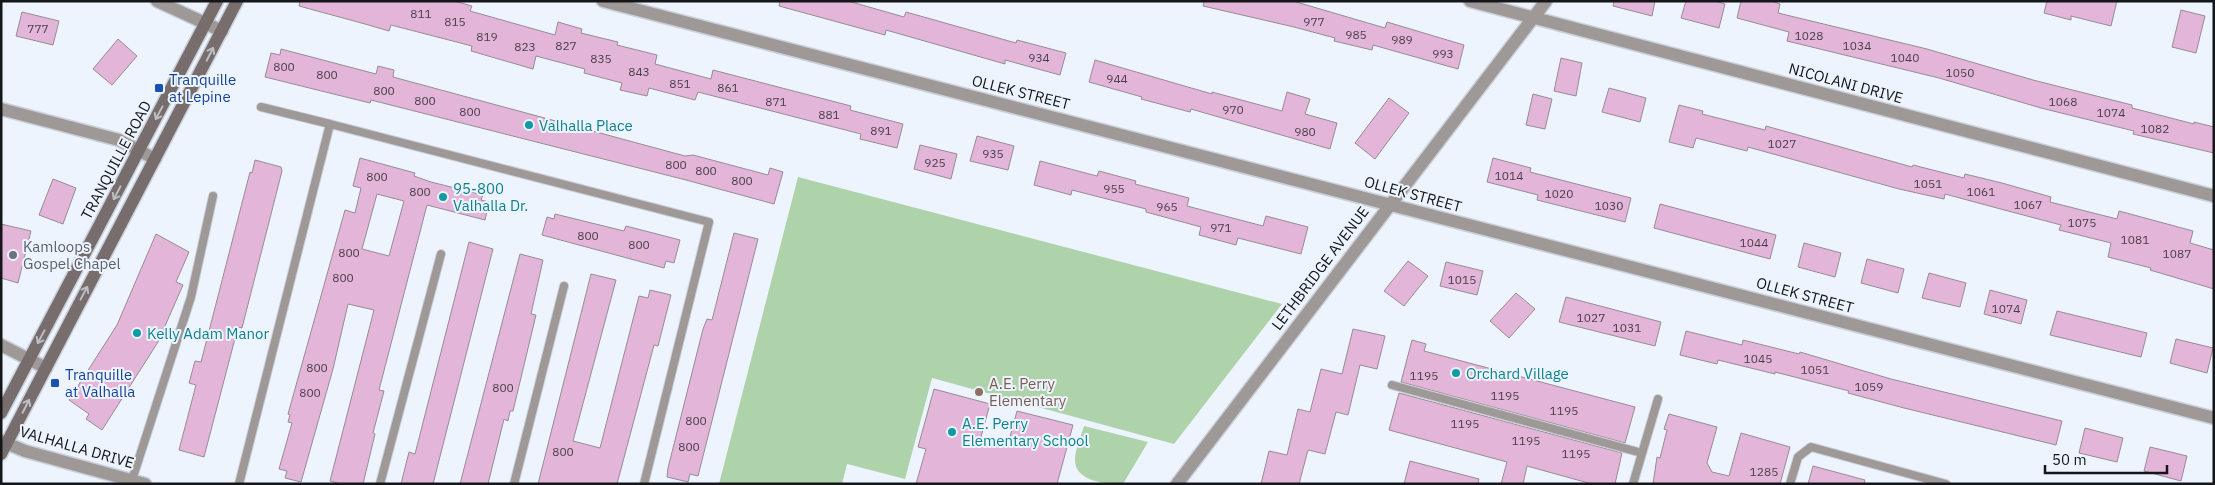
<svg xmlns="http://www.w3.org/2000/svg" width="2215" height="485" viewBox="0 0 2215 485" font-family="'IBM Plex Sans',sans-serif">
<style>
.green{fill:#aed2aa}
.building{fill:#e3b5d8;stroke:#968c94;fill-rule:evenodd}
.lines{fill:none;stroke-linecap:round;stroke-linejoin:round}
.lane-casing{stroke:#cad0da;stroke-width:10}
.street-casing{stroke:#cad0da;stroke-width:15}
.secondary-casing{stroke:#cad0da;stroke-width:15}
.lane{stroke:#9e9897;stroke-width:8}
.street{stroke:#9e9897;stroke-width:12}
.secondary{stroke:#766d6c;stroke-width:12}
.oneway{stroke:#bdbec4}
.transit-dot{fill:#1a4fb4;stroke:#edf4fe;stroke-width:2}
.culture-dot{fill:#0f9aa8;stroke:#edf4fe;stroke-width:2}
.worship-dot{fill:#6b7280;stroke:#edf4fe;stroke-width:2}
.education-dot{fill:#8d6e63;stroke:#edf4fe;stroke-width:2}
.labels{text-anchor:middle;dominant-baseline:central;stroke-width:4;stroke-linejoin:round;paint-order:stroke}
.number-label{font-size:12px;fill:#483e4a}
.transit-label{font-size:15px;fill:#164399;stroke:#edf4fe;text-anchor:start}
.street-label{font-size:15px;fill:#14161a;stroke:#edf4fe}
.culture-label{font-size:15px;fill:#0d838f;stroke:#edf4fe;text-anchor:start}
.worship-label{font-size:15px;fill:#5b616d;stroke:#edf4fe;text-anchor:start}
.education-label{font-size:15px;fill:#785e54;stroke:#edf4fe;text-anchor:start}
</style>
<rect width="100%" height="100%" fill="#edf4fe"/>
<path class="green" d="M798 177 1282 304 1174 444 932 378 905 479 847 464 842 484H719Z
M1084 426 1148 442 1123 484C1107 484 1075 482 1075 460 1075 449 1081 437 1084 426Z"/>
<path class="building" d="M300 1H454L472 6 470 11 555 35 558 22 582 29 581 33 618 42 617 45 657 55 655 64 711 79 713 70 851 106 850 110 903 124 897 148 860 139 861 134 698 92 695 100 649 88 647 96 620 90 622 83 584 73 585 69 536 56 533 69 471 51 472 46 391 25 389 31 365 24 299 6Z
M780 1H848L904 17 906 12 1016 43 1017 40 1066 53 1060 75 1005 60V64L886 30 885 35 779 6Z
M1204 1H1293L1385 28 1387 22 1464 45 1458 69 1373 45 1372 50 1334 41 1335 38 1294 27 1203 6Z
M1614 1H1655L1652 16 1613 6Z
M1686 1H1715L1725 4 1719 28 1681 18Z
M1741 1H1771L1780 4 1778 13 1927 49 2033 80 2132 105V108L2194 124V122L2214 127V153L2133 134 2134 131 2041 108 1939 78 1787 41 1789 32 1737 18Z
M2047 1H2117L2111 26 2071 16V20L2044 13Z
M2181 10 2205 16 2196 53 2172 47Z
M22 12 59 21 53 45 16 36Z
M118 39 137 56 112 85 93 69Z
M281 49 376 74 378 66 394 70 393 77 685 156 693 155 768 175 770 168 783 172 774 204 686 180 371 100 370 103 265 77 271 53 280 55Z
M1561 58 1582 63 1576 96 1554 91Z
M1095 60 1212 94V92L1282 111 1287 92 1310 99 1305 114 1337 123 1330 149 1191 109 1190 112 1141 99 1142 97 1089 82Z
M1609 88 1646 98 1640 122 1602 112Z
M1533 94 1552 99 1545 129 1526 125Z
M1389 98 1409 113 1375 159 1355 143Z
M1679 105 1703 111 1702 114 1765 130 1766 126 1912 167 1913 165 1964 178 1965 174 2002 183 2051 197 2050 202 2117 219 2119 211 2193 231 2190 243 2214 250V289L2150 270 2151 268 2108 257 2111 243 2059 230 2061 225 2008 211 1945 194 1944 199 1899 189 1748 147 1747 151 1696 138 1693 148 1669 142Z
M977 136 1014 146 1008 170 970 161Z
M920 145 957 154 951 179 914 169Z
M360 158 415 173 414 176 431 182 483 195 481 200 489 202 485 220 427 205 379 390 384 391 373 433 375 434 363 484H341L330 481 374 310 348 304 333 369 301 482 285 478 287 471 279 469 292 423 288 422 290 415 288 414 345 210 355 213 361 188 353 186ZM377 194 404 201 389 256 362 249Z
M1493 158 1531 168 1530 172 1631 198 1625 222 1537 200 1538 195 1487 182Z
M255 160 281 167 282 171 242 328 238 327 204 457 179 450 196 385 189 383 195 361 201 362 250 172 252 173Z
M1040 161 1097 176 1099 171 1136 181 1135 184 1189 198 1187 206 1263 226 1266 216 1308 227 1301 254 1238 238 1236 245 1199 235 1201 227 1146 212V209L1072 190 1071 195 1034 185Z
M53 179 76 188 63 224 39 215Z
M1660 204 1776 235 1770 259 1654 228Z
M555 214 624 231 626 226 680 240 674 263 666 261 664 268 542 235 547 217 554 219Z
M1 224 31 231 18 283 1 278Z
M734 233 758 239 698 476 690 474 688 482 667 477 668 468 703 329 707 319 712 320Z
M156 234 189 252 176 282 183 285 158 342 102 430 86 419 89 414 69 400 117 325Z
M469 242 493 249 433 484H401L409 452 415 454Z
M1804 243 1841 253 1835 277 1798 267Z
M520 254 543 260 531 314 536 315 513 411H510L508 421 504 419 488 484H460Z
M1867 259 1904 269 1898 293 1861 283Z
M1408 261 1428 276 1404 306 1384 291Z
M1446 262 1483 271 1477 295 1440 286Z
M1929 273 1966 283 1960 307 1922 298Z
M591 274 616 280 573 441 600 448 639 296 648 298 650 290 671 295 658 346 654 345 617 484H538Z
M1990 290 2027 300 2021 324 1984 314Z
M1516 293 1535 309 1509 338 1490 321Z
M1566 297 1661 322 1655 346 1559 322Z
M2057 311 2147 333 2141 357 2050 335Z
M1353 329 1385 336 1377 369 1360 365 1348 415 1336 412 1325 454 1308 450 1299 484H1261L1269 451 1287 455 1298 409 1310 412 1321 369 1342 374Z
M1686 331 1742 345 1743 340 1799 354 1800 352 1891 379 2062 421 2056 445 1904 408 1848 393 1849 391 1775 372V374L1718 360 1717 364 1680 355Z
M2176 339 2213 348 2207 373 2170 363Z
M1412 340 1426 344 1424 351 1635 407 1625 443 1401 382Z
M934 389 990 404 981 437 1008 444 1017 411 1073 425 1057 484H916L926 449 918 447Z
M1399 393 1622 453 1615 484H1592L1527 466 1523 484H1501L1507 462 1389 430Z
M1669 414 1717 427 1707 463 1712 472 1729 476 1741 433 1790 447 1780 484H1653L1657 457 1660 458 1667 430 1664 429Z
M2085 428 2123 438 2117 462 2079 453Z
M2150 447 2187 456 2181 481 2144 471Z
M1410 461 1479 479 1478 484H1404Z
M1813 466 1865 480 1864 484H1808Z"/>
<g class="lines">
<defs>
<path id="lane" d="M261 107 330 124
M1392 385 1642 453
M132 480 191 297 213 196
M239 484 330 124 709 222 644 484
M380 484 441 254
M514 484 564 286
M1633 484 1658 399
M1790 484 1798 457 1811 447 1946 484"/>
<path id="street" d="M157 1 222 31
M603 1 2214 418
M1470 1 2214 196
M1 109 119 140 155 159
M1 345 46 368
M1 441 25 451 145 484
M1177 484 1546 1"/>
<path id="secondary" d="M1 413 217 1
M1 454 237 1"/>
</defs>
<use href="#lane" class="lane-casing"/>
<use href="#street" class="street-casing"/>
<use href="#secondary" class="secondary-casing"/>
<use href="#lane" class="lane"/>
<use href="#street" class="street"/>
<use href="#secondary" class="secondary"/>
</g>
<defs><path id="oneway-shaft" d="M-6 0H5M1.5-3L5.5 0L1.5 3" fill="none" stroke-width="1.6" stroke-linecap="round" stroke-linejoin="round" transform="scale(1.25)"/></defs>
<g class="oneway">
<use href="#oneway-shaft" transform="translate(210 54) rotate(-63)"/>
<use href="#oneway-shaft" transform="translate(159 113) rotate(118)"/>
<use href="#oneway-shaft" transform="translate(117 193) rotate(118)"/>
<use href="#oneway-shaft" transform="translate(84 293) rotate(-62)"/>
<use href="#oneway-shaft" transform="translate(41 337) rotate(118)"/>
<use href="#oneway-shaft" transform="translate(26 406) rotate(-63)"/>
</g>
<g class="transit-dot">
<rect x="154" y="83" width="10" height="10" rx="2.5"/>
<rect x="50" y="378" width="10" height="10" rx="2.5"/>
</g>
<g class="culture-dot">
<circle cx="529" cy="125" r="5"/>
<circle cx="443" cy="197" r="5"/>
<circle cx="137" cy="333" r="5"/>
<circle cx="1456" cy="373" r="5"/>
<circle cx="952" cy="432" r="5"/>
</g>
<circle class="worship-dot" cx="13" cy="255" r="5"/>
<circle class="education-dot" cx="979" cy="392" r="5"/>
<g class="labels">
<g class="number-label">
<text x="421" y="13">811</text>
<text x="455" y="21">815</text>
<text x="1314" y="21">977</text>
<text x="38" y="28">777</text>
<text x="1356" y="34">985</text>
<text x="1809" y="35">1028</text>
<text x="487" y="36">819</text>
<text x="1402" y="39">989</text>
<text x="566" y="45">827</text>
<text x="1857" y="45">1034</text>
<text x="525" y="46">823</text>
<text x="1443" y="53">993</text>
<text x="1039" y="57">934</text>
<text x="1905" y="57">1040</text>
<text x="601" y="58">835</text>
<text x="284" y="66">800</text>
<text x="639" y="71">843</text>
<text x="1960" y="72">1050</text>
<text x="327" y="74">800</text>
<text x="1117" y="78">944</text>
<text x="680" y="83">851</text>
<text x="728" y="87">861</text>
<text x="384" y="90">800</text>
<text x="425" y="100">800</text>
<text x="776" y="101">871</text>
<text x="2063" y="101">1068</text>
<text x="1233" y="109">970</text>
<text x="470" y="111">800</text>
<text x="2111" y="112">1074</text>
<text x="829" y="114">881</text>
<text x="2155" y="128">1082</text>
<text x="881" y="130">891</text>
<text x="1305" y="131">980</text>
<text x="1782" y="143">1027</text>
<text x="993" y="153">935</text>
<text x="935" y="162">925</text>
<text x="676" y="164">800</text>
<text x="706" y="170">800</text>
<text x="1509" y="175">1014</text>
<text x="377" y="176">800</text>
<text x="742" y="180">800</text>
<text x="1928" y="183">1051</text>
<text x="1114" y="188">955</text>
<text x="420" y="191">800</text>
<text x="1981" y="191">1061</text>
<text x="1559" y="193">1020</text>
<text x="2028" y="204">1067</text>
<text x="1609" y="205">1030</text>
<text x="1167" y="206">965</text>
<text x="2082" y="222">1075</text>
<text x="1221" y="227">971</text>
<text x="588" y="235">800</text>
<text x="2135" y="239">1081</text>
<text x="1754" y="242">1044</text>
<text x="639" y="244">800</text>
<text x="349" y="252">800</text>
<text x="2177" y="253">1087</text>
<text x="343" y="277">800</text>
<text x="1462" y="279">1015</text>
<text x="2006" y="308">1074</text>
<text x="1591" y="317">1027</text>
<text x="1627" y="327">1031</text>
<text x="1758" y="358">1045</text>
<text x="317" y="367">800</text>
<text x="1815" y="369">1051</text>
<text x="1424" y="375">1195</text>
<text x="1869" y="386">1059</text>
<text x="503" y="387">800</text>
<text x="310" y="392">800</text>
<text x="1505" y="395">1195</text>
<text x="1564" y="410">1195</text>
<text x="696" y="420">800</text>
<text x="1465" y="423">1195</text>
<text x="1526" y="440">1195</text>
<text x="689" y="446">800</text>
<text x="563" y="451">800</text>
<text x="1576" y="453">1195</text>
<text x="1764" y="471">1285</text>
</g>
<g class="transit-label">
<text x="169" y="79">Tranquille<tspan x="169" dy="17">at Lepine</tspan></text>
<text x="65" y="374">Tranquille<tspan x="65" dy="17">at Valhalla</tspan></text>
</g>
<g class="street-label">
<text transform="translate(1846 83) rotate(15)">NICOLANI DRIVE</text>
<text transform="translate(1021 92) rotate(14)">OLLEK STREET</text>
<text transform="translate(116 160) rotate(-62)">TRANQUILLE ROAD</text>
<text transform="translate(1413 194) rotate(15)">OLLEK STREET</text>
<text transform="translate(1320 268) rotate(-53)">LETHBRIDGE AVENUE</text>
<text transform="translate(1805 295) rotate(15)">OLLEK STREET</text>
<text transform="translate(77 447) rotate(16)">VALHALLA DRIVE</text>
</g>
<g class="culture-label">
<text x="539" y="125">Valhalla Place</text>
<text x="453" y="188">95-800<tspan x="453" dy="17">Valhalla Dr.</tspan></text>
<text x="147" y="333">Kelly Adam Manor</text>
<text x="1466" y="373">Orchard Village</text>
<text x="962" y="423">A.E. Perry<tspan x="962" dy="17">Elementary School</tspan></text>
</g>
<g class="worship-label">
<text x="23" y="246">Kamloops<tspan x="23" dy="17">Gospel Chapel</tspan></text>
</g>
<g class="education-label">
<text x="989" y="383">A.E. Perry<tspan x="989" dy="17">Elementary</tspan></text>
</g>
</g>
<rect width="2215" height="485" fill="none" stroke="#14161a" stroke-width="5"/>
<path d="M2045 465v8h122v-8" fill="none" stroke="#14161a" stroke-width="2.5"/>
<text x="2052" y="465" font-size="15" fill="#14161a" stroke="#edf4fe" stroke-width="4" paint-order="stroke">50 m</text>
</svg>
